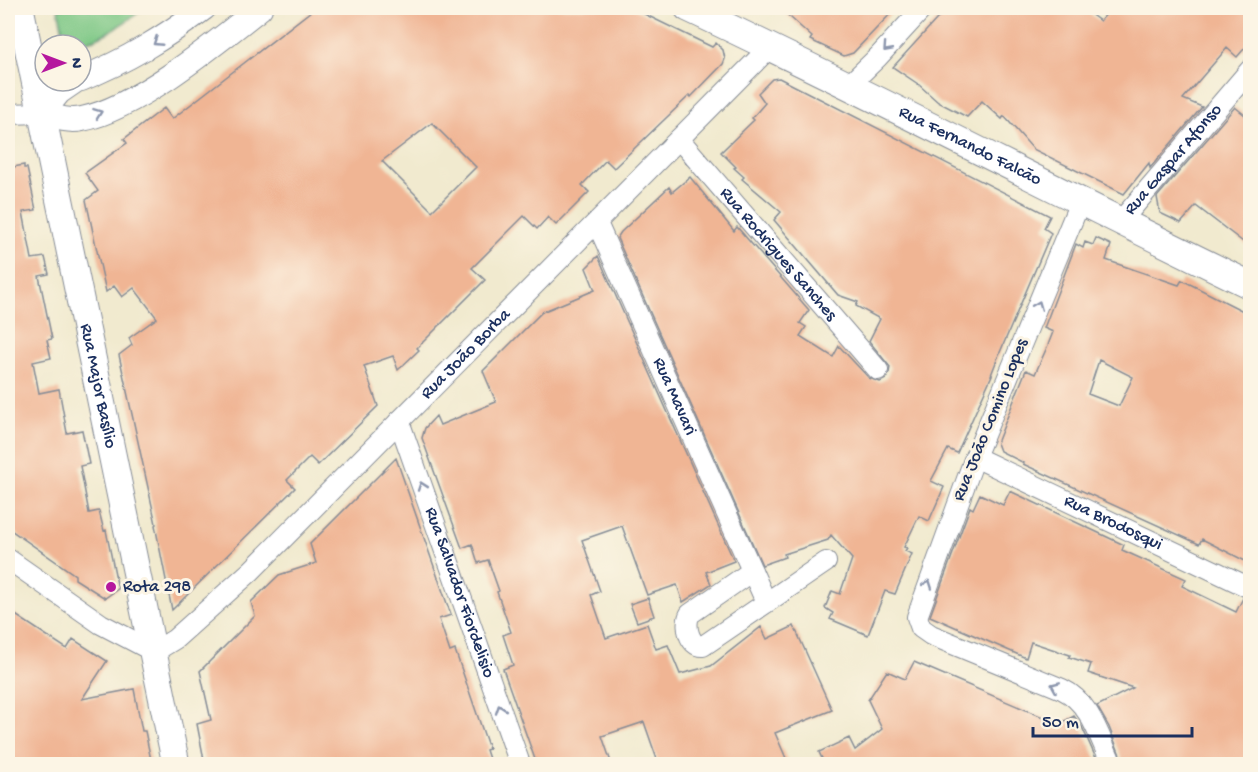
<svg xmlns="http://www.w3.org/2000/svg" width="1258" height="772" viewBox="0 0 1258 772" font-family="'Gochi Hand',sans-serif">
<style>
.green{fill:#7ec886;stroke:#4c7c72;stroke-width:1.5}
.building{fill:#f0b594;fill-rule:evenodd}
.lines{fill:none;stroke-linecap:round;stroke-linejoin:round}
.minor-casing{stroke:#868c96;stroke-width:22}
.tertiary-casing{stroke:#868c96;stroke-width:26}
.secondary-casing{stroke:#868c96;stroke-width:29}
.minor{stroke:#fff;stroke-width:20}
.tertiary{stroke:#fff;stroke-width:24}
.secondary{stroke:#fff;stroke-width:27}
.oneway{stroke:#8d97ae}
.poi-dot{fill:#b5179e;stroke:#fcf5e5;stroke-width:2}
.labels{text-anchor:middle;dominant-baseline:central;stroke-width:6;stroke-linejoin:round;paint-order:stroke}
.street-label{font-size:18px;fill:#1b2f5e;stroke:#fcf5e5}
.poi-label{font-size:18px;fill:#1b2f5e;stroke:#fcf5e5;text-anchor:start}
</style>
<rect width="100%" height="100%" fill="#fcf5e5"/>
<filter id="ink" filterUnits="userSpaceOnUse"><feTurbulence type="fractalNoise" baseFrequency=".0167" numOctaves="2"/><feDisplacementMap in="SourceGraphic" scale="12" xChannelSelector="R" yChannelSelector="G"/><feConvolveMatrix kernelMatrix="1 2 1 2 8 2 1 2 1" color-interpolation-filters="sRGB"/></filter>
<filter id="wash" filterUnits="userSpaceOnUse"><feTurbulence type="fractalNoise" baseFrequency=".008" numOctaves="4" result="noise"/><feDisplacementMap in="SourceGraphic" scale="24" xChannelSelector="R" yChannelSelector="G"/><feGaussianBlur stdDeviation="1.35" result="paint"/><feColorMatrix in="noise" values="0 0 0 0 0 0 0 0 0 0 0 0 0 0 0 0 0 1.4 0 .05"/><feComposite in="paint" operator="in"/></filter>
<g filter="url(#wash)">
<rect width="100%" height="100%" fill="#f1eacf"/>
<path class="green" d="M58 8H145C123 24 94 45 66 45Z"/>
<g id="blocks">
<path class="building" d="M315 8H632L712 47 716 43 723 50 725 59 723 64 691 97 690 95 614 168 606 160 582 185 589 192 556 225 548 217 537 229 524 216 472 268 485 280 417 348 419 350 398 370 393 356 364 366 378 406 318 465 310 457 287 480 295 488 172 610 155 525 156 524 119 355 132 345 129 338 157 318 134 288 122 297 114 286 106 292 86 200 98 191 85 173 127 143 124 139 164 108 172 119ZM432 123 476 167 432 211 382 161Z
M780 8H896L853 53 844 56 810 40 812 37Z
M947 8H1082L1100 21 1112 8H1251V41L1237 57 1227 48 1183 99 1202 107 1150 168 1149 163 1124 194 1033 149 1004 116 1002 119 982 101 967 117 938 102 918 84 893 67Z
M779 78 1050 216 1044 228 1051 233 998 357 991 375H992L957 453 948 449 931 481 944 487 929 521 919 516 904 547 907 548 905 551 912 554 895 594 885 591 868 635 830 619 833 613 825 608 832 591 840 594 852 559 831 535 828 540 784 554 785 557 762 565 617 238 621 232 669 187 672 192 690 177 734 231 737 227 809 310 800 323 806 327 800 336 833 357 839 346 869 378 880 382 886 379 889 373 890 367 869 341 880 319 856 306 858 302 838 295 774 220 781 212 742 179 744 177 734 168 736 167 721 152 754 120 752 118 765 103 758 93 772 79Z
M1235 107 1251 120V248L1196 206 1181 223 1160 213 1157 197Z
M24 165V168H27L36 210 23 212 32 259 45 257 49 274 39 276 52 339 47 340 51 358 33 362 39 393 59 389 67 433 82 430 89 464 80 466 89 513 99 511 104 531 106 530 118 589 105 598 75 579V575L8 528V168Z
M1096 238 1111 245 1106 260 1179 285 1182 280 1251 315V564L1202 539 1199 544 1023 464 1024 463 1000 451 997 443 1026 370 1035 374 1048 345 1053 332 1044 328 1076 244 1083 248 1085 242 1093 245ZM1099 360 1133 377 1119 406 1088 394Z
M598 256 734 561 706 572 711 584 683 602 677 585 647 595 622 526 582 540 600 591 591 595 606 638 647 624 656 649 668 645 680 674 711 666 761 627 767 639 794 626 832 710 775 733 789 765H659L644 722 602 736 612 765H537L503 669 513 665 503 635 511 632 497 592 499 591 488 560 478 563 472 544 462 548 422 438 425 428 436 416 440 425 496 402 483 371 542 312 595 290 586 268Z
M396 458 451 615 439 619 450 652 455 650 489 749 486 750 491 765H205L197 724 211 720 200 671 255 616 251 602 279 575 316 563 310 544Z
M1010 491 1124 545 1122 550 1186 579 1182 586 1236 612 1243 598 1251 600V765H1124L1109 727 1097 706 1133 688 1088 673 1091 664 1069 657 1070 655 1031 642 1026 658 930 616 970 507 973 509 980 494 1003 505Z
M648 598 654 616 637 622 630 604Z
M8 610 67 649 73 639 107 661 82 699 134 689 142 731H145L152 765H8Z
M914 662 1059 724 1074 716 1082 727 1099 765H825L819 752 849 738 855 750 882 729 868 700 887 671 905 679Z"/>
</g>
</g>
<g filter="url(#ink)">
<use href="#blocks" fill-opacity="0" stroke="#868c96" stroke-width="1.5"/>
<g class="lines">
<defs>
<g id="minor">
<path d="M848 86 878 57 923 8"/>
<path d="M8 114 42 113"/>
<path id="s1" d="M679 139 878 370"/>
<path d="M1080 202 975 457 917 617 921 628 931 635 1062 689C1091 703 1099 737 1112 764"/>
<path id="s2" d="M1120 222 1250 70"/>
<path id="s3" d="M597 223 766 602"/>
<path id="s4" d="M399 421 520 764"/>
<path id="s5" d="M975 457 1250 588"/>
<path id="s6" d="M8 559 101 624 143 646 151 649 162 647 175 639 251 571 771 46"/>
<path d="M752 571 690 614C684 624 689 647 703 646L826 562"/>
</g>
<path id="tertiary" d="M81 79C128 60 164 38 204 8
M75 81 59 92 42 113C55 117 69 122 82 119 137 108 216 43 260 8"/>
<g id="secondary">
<path id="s7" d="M20 8 176 764"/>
<path id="s8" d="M688 8C877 97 1062 194 1250 285"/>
</g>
</defs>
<use href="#minor" class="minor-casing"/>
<use href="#tertiary" class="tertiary-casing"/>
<use href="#secondary" class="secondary-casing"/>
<use href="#minor" class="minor"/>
<use href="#tertiary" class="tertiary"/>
<use href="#secondary" class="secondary"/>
</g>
<defs><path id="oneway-chevron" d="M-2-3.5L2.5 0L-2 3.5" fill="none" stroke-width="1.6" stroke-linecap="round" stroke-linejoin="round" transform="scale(1.5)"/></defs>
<g class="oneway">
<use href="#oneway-chevron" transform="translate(157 42) rotate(147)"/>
<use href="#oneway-chevron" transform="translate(887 48) rotate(132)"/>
<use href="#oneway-chevron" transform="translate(98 113) rotate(-20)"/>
<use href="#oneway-chevron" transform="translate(1038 305) rotate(-68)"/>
<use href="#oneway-chevron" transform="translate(422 486) rotate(-109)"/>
<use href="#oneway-chevron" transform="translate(928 584) rotate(-70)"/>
<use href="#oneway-chevron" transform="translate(1055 686) rotate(-157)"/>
<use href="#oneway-chevron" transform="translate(500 709) rotate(-109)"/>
</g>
</g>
<circle class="poi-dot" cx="111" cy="587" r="6"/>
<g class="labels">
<g class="street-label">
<text stroke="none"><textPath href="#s8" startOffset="314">Rua Fernando Falcão</textPath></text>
<text stroke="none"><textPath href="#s2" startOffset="82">Rua Gaspar Afonso</textPath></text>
<text stroke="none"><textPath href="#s1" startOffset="152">Rua Rodrigues Sanches</textPath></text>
<text stroke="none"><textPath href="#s6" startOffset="603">Rua João Borba</textPath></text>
<text stroke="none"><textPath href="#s7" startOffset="386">Rua Major Basílio</textPath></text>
<text stroke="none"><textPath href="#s3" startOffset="190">Rua Mavari</textPath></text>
<text transform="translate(991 420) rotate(-68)">Rua João Comino Lopes</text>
<text stroke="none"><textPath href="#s5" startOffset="153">Rua Brodosqui</textPath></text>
<text stroke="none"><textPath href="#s4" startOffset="182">Rua Salvador Fiordelisio</textPath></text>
</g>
<g class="poi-label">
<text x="123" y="587">Rota 298</text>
</g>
</g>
<rect width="1258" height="772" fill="none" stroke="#fcf5e5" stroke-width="30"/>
<g transform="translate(63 63) rotate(90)"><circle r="28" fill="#fcf5e5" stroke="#a2a6af" stroke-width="1.5"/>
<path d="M0-4.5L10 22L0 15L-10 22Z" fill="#b5179e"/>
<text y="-9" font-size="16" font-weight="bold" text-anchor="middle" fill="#1b2f5e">N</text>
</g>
<path d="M1033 727v9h159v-9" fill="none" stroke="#1b2f5e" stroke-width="3"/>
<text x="1042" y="727" font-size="18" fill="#1b2f5e" stroke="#fcf5e5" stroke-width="4.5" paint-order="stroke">50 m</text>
</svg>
